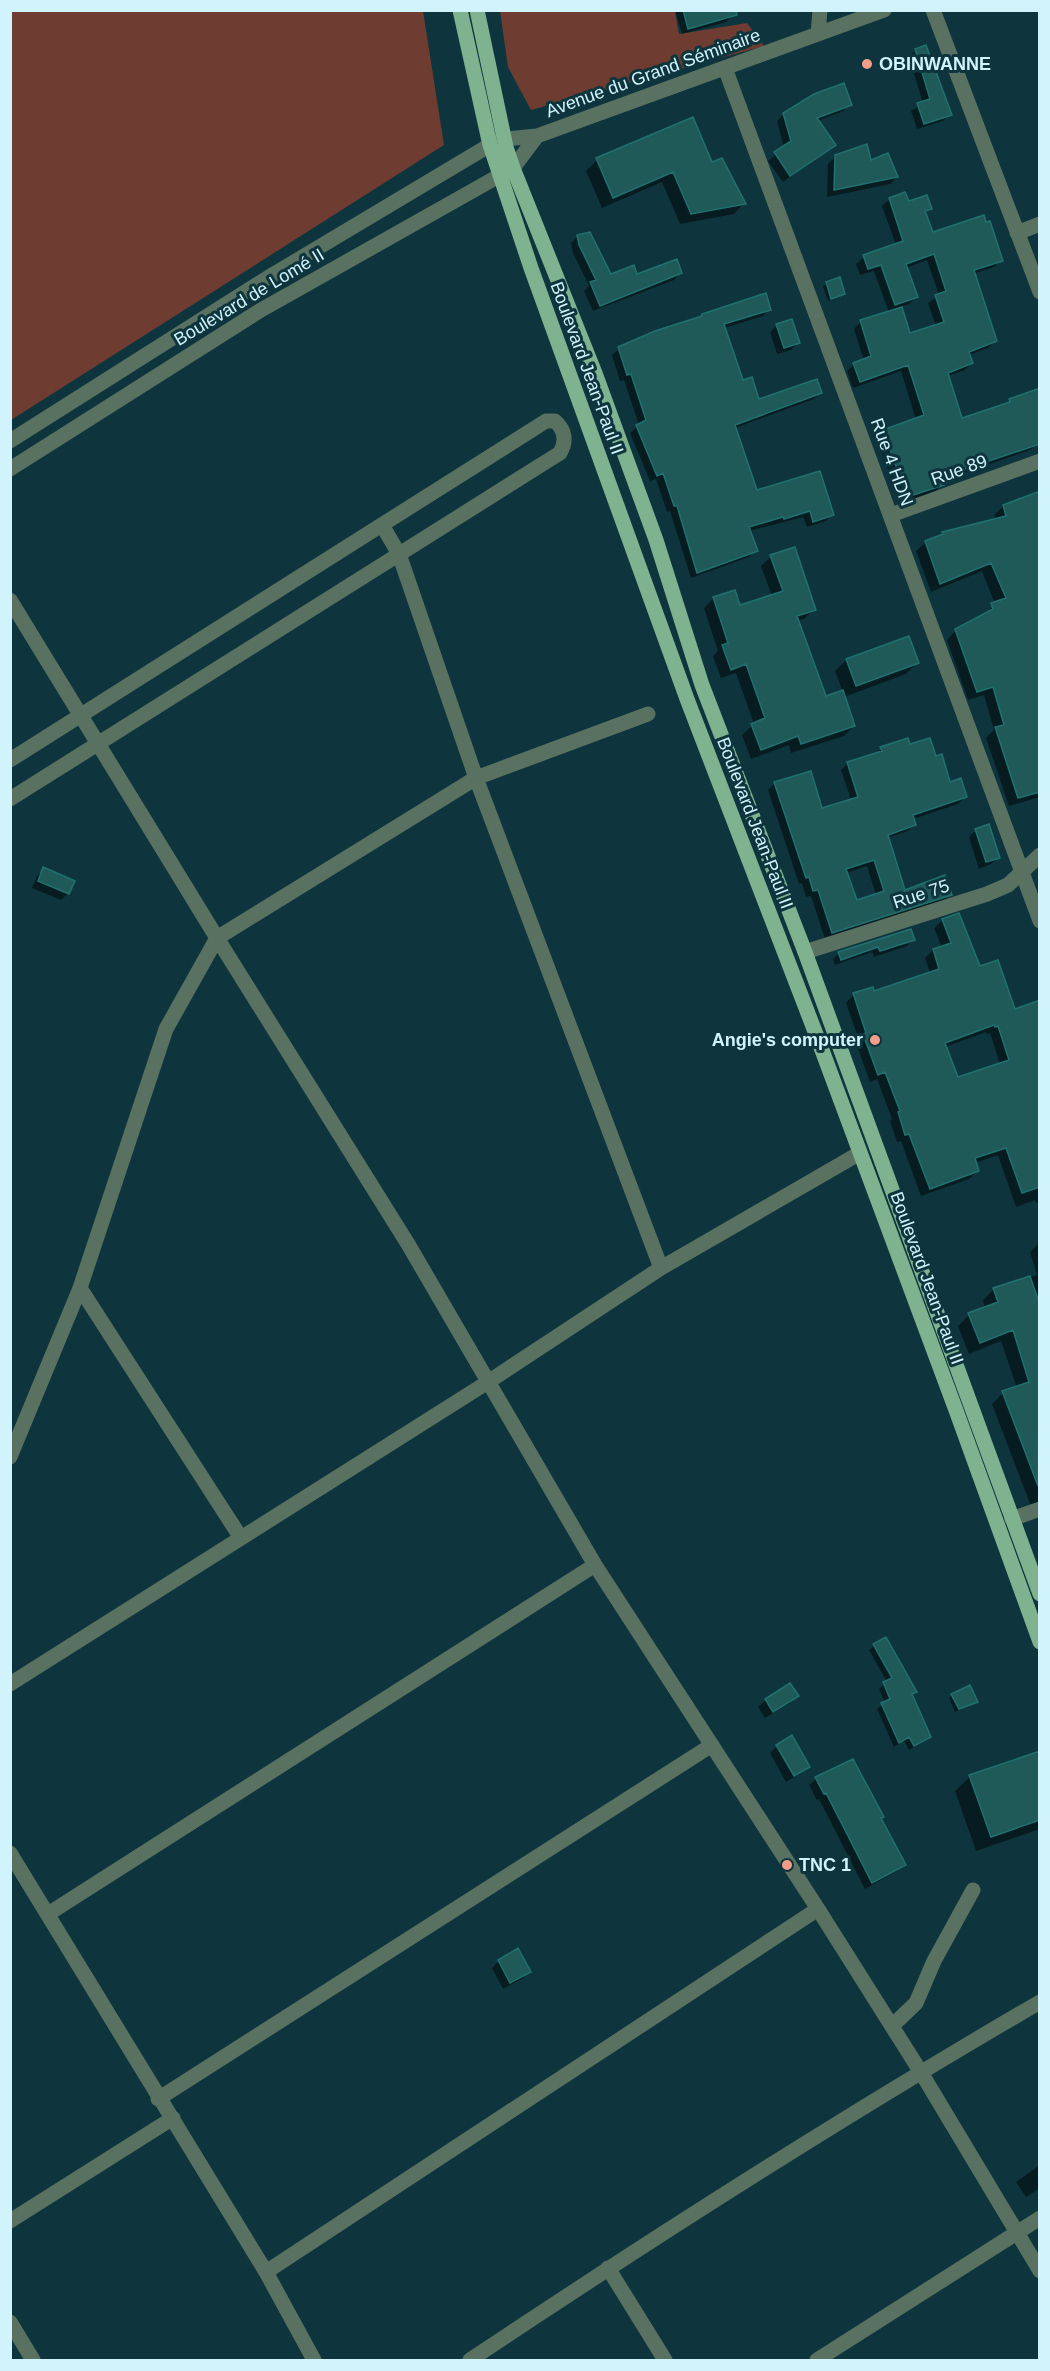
<svg xmlns="http://www.w3.org/2000/svg" width="1050" height="2371" viewBox="0 0 1050 2371" font-family="Helvetica,sans-serif">
<style>
.green{fill:#6e3c30}
.shadow{fill:#0007;fill-rule:evenodd}
.building{fill:#1f5a59;stroke:#207170;stroke-width:1.5;fill-rule:evenodd}
.lines{fill:none;stroke-linecap:round;stroke-linejoin:round}
.minor{stroke:#597160;stroke-width:15}
.major{stroke:#7fb38f;stroke-width:15}
.poi-dot{fill:#f49e89;stroke:#0e353d;stroke-width:2}
.labels{text-anchor:middle;dominant-baseline:central;stroke-width:6;stroke-linejoin:round;paint-order:stroke}
.poi-label{font-size:18px;font-weight:bold;fill:#d1f4fc;stroke:#0e353d;text-anchor:start}
.street-label{font-size:18px;fill:#d1f4fc;stroke:#0e353d}
</style>
<rect width="100%" height="100%" fill="#0e353d"/>
<path class="green" d="M11 10 423 11 444 145 11 420Z
M500 11H675L679 34 747 23 764 46 531 110 508 67Z"/>
<path class="shadow" d="M675 10H731L732 16 726 22 682 34Z
M916 50 950 114 943 121 917 129 911 111 923 103 909 57Z
M850 104 843 111 818 121 834 144 783 182 768 161 784 148 777 121 784 114Z
M836 156 870 162 897 177 890 184 827 197 828 164Z
M597 160 711 164 744 203 734 214 680 224 662 182 602 208 586 171Z
M890 199 930 208 924 214 932 234 1001 260 994 267 973 274 995 341 988 348 969 355 972 363 965 370 947 376 961 420 1005 406 1010 400 1038 443 1030 450 955 476 942 483 935 492 900 504 877 438 884 431 916 420 901 371 853 388 847 371 854 364 864 361 854 329 861 321 889 313 874 271 860 275 856 264 864 257 896 245 882 206ZM927 260 939 295 928 303 936 326 909 335 900 307 909 304 916 297 906 268Z
M578 236 610 276 680 273 674 280 593 311 584 291 589 286 573 253 571 243Z
M839 279 844 293 828 301 823 286Z
M769 309 763 316 724 328 742 382 758 401 820 393 814 399 735 428 756 492 832 515 826 521 807 527 803 517 749 531 756 550 749 557 691 578 670 511 667 512 656 479 650 481 630 433 639 425 624 380 620 381 612 355 619 349 699 318 703 315Z
M777 325 798 343 791 350 777 354 770 332Z
M1040 493V797L1009 806 986 738 994 730 984 695 968 700 947 640 956 630 984 616 995 604 982 571 931 592 916 551 926 542 939 538 943 533 996 520 994 515 1004 506Z
M771 557 814 609 804 619 798 621 825 698 843 692 835 671 846 660 917 663 906 674 844 697 854 726 844 736 791 753 789 745 751 759 742 735 754 724 736 673 721 678 713 656 718 651 704 608 714 598 739 607 772 596 761 566Z
M909 746 935 758 949 784 965 797 958 804 913 819 915 824 908 831 887 838 904 892 950 895 943 902 825 939 811 896 806 897 802 883 799 884 768 790 775 783 821 810 851 800 841 770 848 763 875 755 881 749ZM867 866 876 895 856 902 846 873Z
M976 830 999 857 991 864 979 869 969 837Z
M44 869 68 893 61 900 32 888 37 876Z
M943 920 1014 1011 1040 1016V1202L1036 1203 1035 1200 1016 1207 998 1155 975 1163 978 1171 969 1179 921 1196 901 1141 897 1142 890 1121 892 1119 877 1079 870 1082 856 1043 859 1040 846 1003 854 994 873 993 930 973 925 958 933 950 942 948 934 928ZM986 1032 987 1034 990 1033 1000 1064 957 1079 945 1047Z
M913 939 907 946 874 957 872 952 835 965 833 959 839 953Z
M1040 1242V1506L1032 1509 992 1404 1003 1393 1017 1388 1001 1341 969 1354 958 1326 969 1315 985 1309 983 1300 994 1289 1037 1275 1030 1252Z
M874 1646 915 1692 911 1695 930 1737 909 1750 904 1741 894 1747 877 1709 885 1703 879 1689 887 1682 869 1650Z
M790 1685 797 1696 790 1703 765 1718 758 1707 766 1700Z
M952 1695 976 1701 955 1712 949 1698Z
M777 1746 808 1766 801 1773 786 1782 770 1753Z
M1040 1752V1829L976 1851 955 1791 970 1777Z
M852 1761 904 1865 897 1871 865 1889 819 1799 817 1800 809 1785 816 1779Z
M518 1951 529 1972 522 1979 503 1989 492 1968 499 1961Z
M1040 2165V2188L1026 2197 1016 2182Z"/>
<path class="building" d="M683 10H736L737 15 688 29Z
M926 45 952 115 924 124 917 103 930 99 915 49Z
M844 83 852 105 817 118 836 145 790 176 774 152 791 141 783 113 814 94Z
M693 117 712 162 722 158 746 204 691 214 673 172 613 198 596 158Z
M867 144 871 160 888 153 898 177 834 190 835 155Z
M905 192 909 201 927 195 932 209 925 211 933 232 984 215 986 222 990 221 1003 261 974 270 997 341 969 352 973 363 948 373 962 418 1010 402 1009 399 1040 388V444L959 471 960 473 942 479 944 485 907 497 883 430 924 415 908 365 860 382 853 363 871 356 860 320 902 307 910 333 944 322 935 295 946 291 934 254 906 264 918 297 895 305 881 265 868 269 863 255 903 241 889 198Z
M590 232 611 274 634 265 637 274 677 259 682 273 600 306 590 282 596 280 579 245 577 235Z
M840 277 845 294 831 299 826 282Z
M766 293 771 310 724 324 743 380 752 377 759 399 817 379 822 393 735 425 757 490 820 471 834 515 813 522 810 511 784 519 783 517 749 527 758 551 697 573 677 506H674L663 473 657 476 636 425 646 420 631 374 627 375 618 347 655 331 702 316V314Z
M792 319 800 343 784 348 776 324Z
M1040 491V792L1018 798 995 727 1004 725 993 687 977 692 955 629 993 609 991 603 1006 598 991 563 940 584 925 541 943 534 942 532 1006 516 1003 505Z
M795 547 816 610 797 616 826 696 843 690 855 726 801 744 798 736 761 750 751 724 765 718 746 664 731 670 722 645 728 643 713 597 735 590 740 605 783 591 770 555Z
M909 636 919 663 856 686 846 659Z
M908 738 910 744 930 738 936 756 942 754 950 782 961 778 967 797 913 815 916 825 888 835 905 890 945 875 952 895 832 933 818 890 813 891 809 877 806 878 774 782 811 771 822 808 858 797 847 762 882 751 880 747ZM874 860 884 891 857 900 846 869Z
M989 824 1000 858 986 862 975 829Z
M43 867 75 881 69 894 38 881Z
M959 913 980 966 998 960 1015 1009 1040 1000V1187L1022 1193 1006 1148 975 1158 979 1171 930 1189 909 1134 905 1135 898 1112 900 1111 885 1072 878 1075 863 1034 866 1033 853 993 873 987 874 991 939 969 933 949 951 943 942 919ZM994 1025 995 1027 998 1026 1009 1060 958 1077 945 1043Z
M911 929 915 940 880 951 878 947 841 960 838 952Z
M1030 1276 1040 1305 1038 1486 1002 1391 1029 1382 1013 1330 980 1343 968 1313 998 1302 993 1288Z
M886 1637 917 1692 912 1694 931 1737 914 1746 909 1737 899 1743 881 1703 890 1699 883 1682 892 1678 873 1644Z
M790 1683 799 1696 773 1712 765 1699Z
M970 1685 978 1702 959 1709 951 1694Z
M792 1735 810 1767 794 1776 776 1745Z
M1040 1751V1820L991 1837 969 1775Z
M853 1759 884 1817 881 1818 906 1865 872 1883 826 1793 824 1794 815 1777Z
M518 1948 531 1972 510 1983 498 1960Z"/>
<g class="lines">
<path class="minor" d="M933 10 1040 292
M818 34 820 10
M725 68 1040 921
M1017 233 1040 224
M10 441 269 277 490 145 505 139 537 136 884 10
M10 469 261 310 513 168 537 136
M891 515 1040 461
M382 525 399 554 476 778 661 1268
M10 600 217 938 408 1244 595 1565 818 1909 922 2074 1040 2271
M10 760 546 421H555C565 430 567 441 560 453L10 799
M805 952 987 894 1008 885 1040 855
M80 1288 241 1538
M10 1457 80 1288 166 1029 217 938 476 778 648 714
M1012 1519 1040 1509
M10 1684 488 1382 661 1268 860 1153
M10 1853 266 2272 314 2360
M48 1914 595 1565
M892 2026 916 2003 934 1961 973 1890
M158 2099 712 1745
M10 2221 173 2118
M608 2268 665 2360
M266 2272 818 1909
M10 2322 33 2360
M470 2360C656 2236 845 2115 1040 2002
M817 2360 1040 2218"/>
<path class="major" d="M460 10 490 145 531 268 687 699 819 1042 957 1413 1040 1642
M477 10 506 147 513 168 595 373 656 540 702 685 805 952 1040 1594"/>
</g>
<g class="poi-dot">
<circle cx="867" cy="64" r="6"/>
<circle cx="875" cy="1040" r="6"/>
<circle cx="787" cy="1865" r="6"/>
</g>
<g class="labels">
<g class="poi-label">
<text x="879" y="64">OBINWANNE</text>
<text x="863" y="1040" text-anchor="end">Angie's computer</text>
<text x="799" y="1865">TNC 1</text>
</g>
<g class="street-label">
<text transform="translate(653 73) rotate(-20)">Avenue du Grand Séminaire</text>
<text transform="translate(249 297) rotate(-31)">Boulevard de Lomé II</text>
<text transform="translate(587 368) rotate(70)">Boulevard Jean-Paul II</text>
<text transform="translate(892 462) rotate(70)">Rue 4 HDN</text>
<text transform="translate(959 470) rotate(-20)">Rue 89</text>
<text transform="translate(755 823) rotate(69)">Boulevard Jean-Paul II</text>
<text transform="translate(921 894) rotate(-18)">Rue 75</text>
<text transform="translate(927 1278) rotate(70)">Boulevard Jean-Paul II</text>
</g>
</g>
<rect width="1050" height="2371" fill="none" stroke="#d1f4fc" stroke-width="24"/>
</svg>
